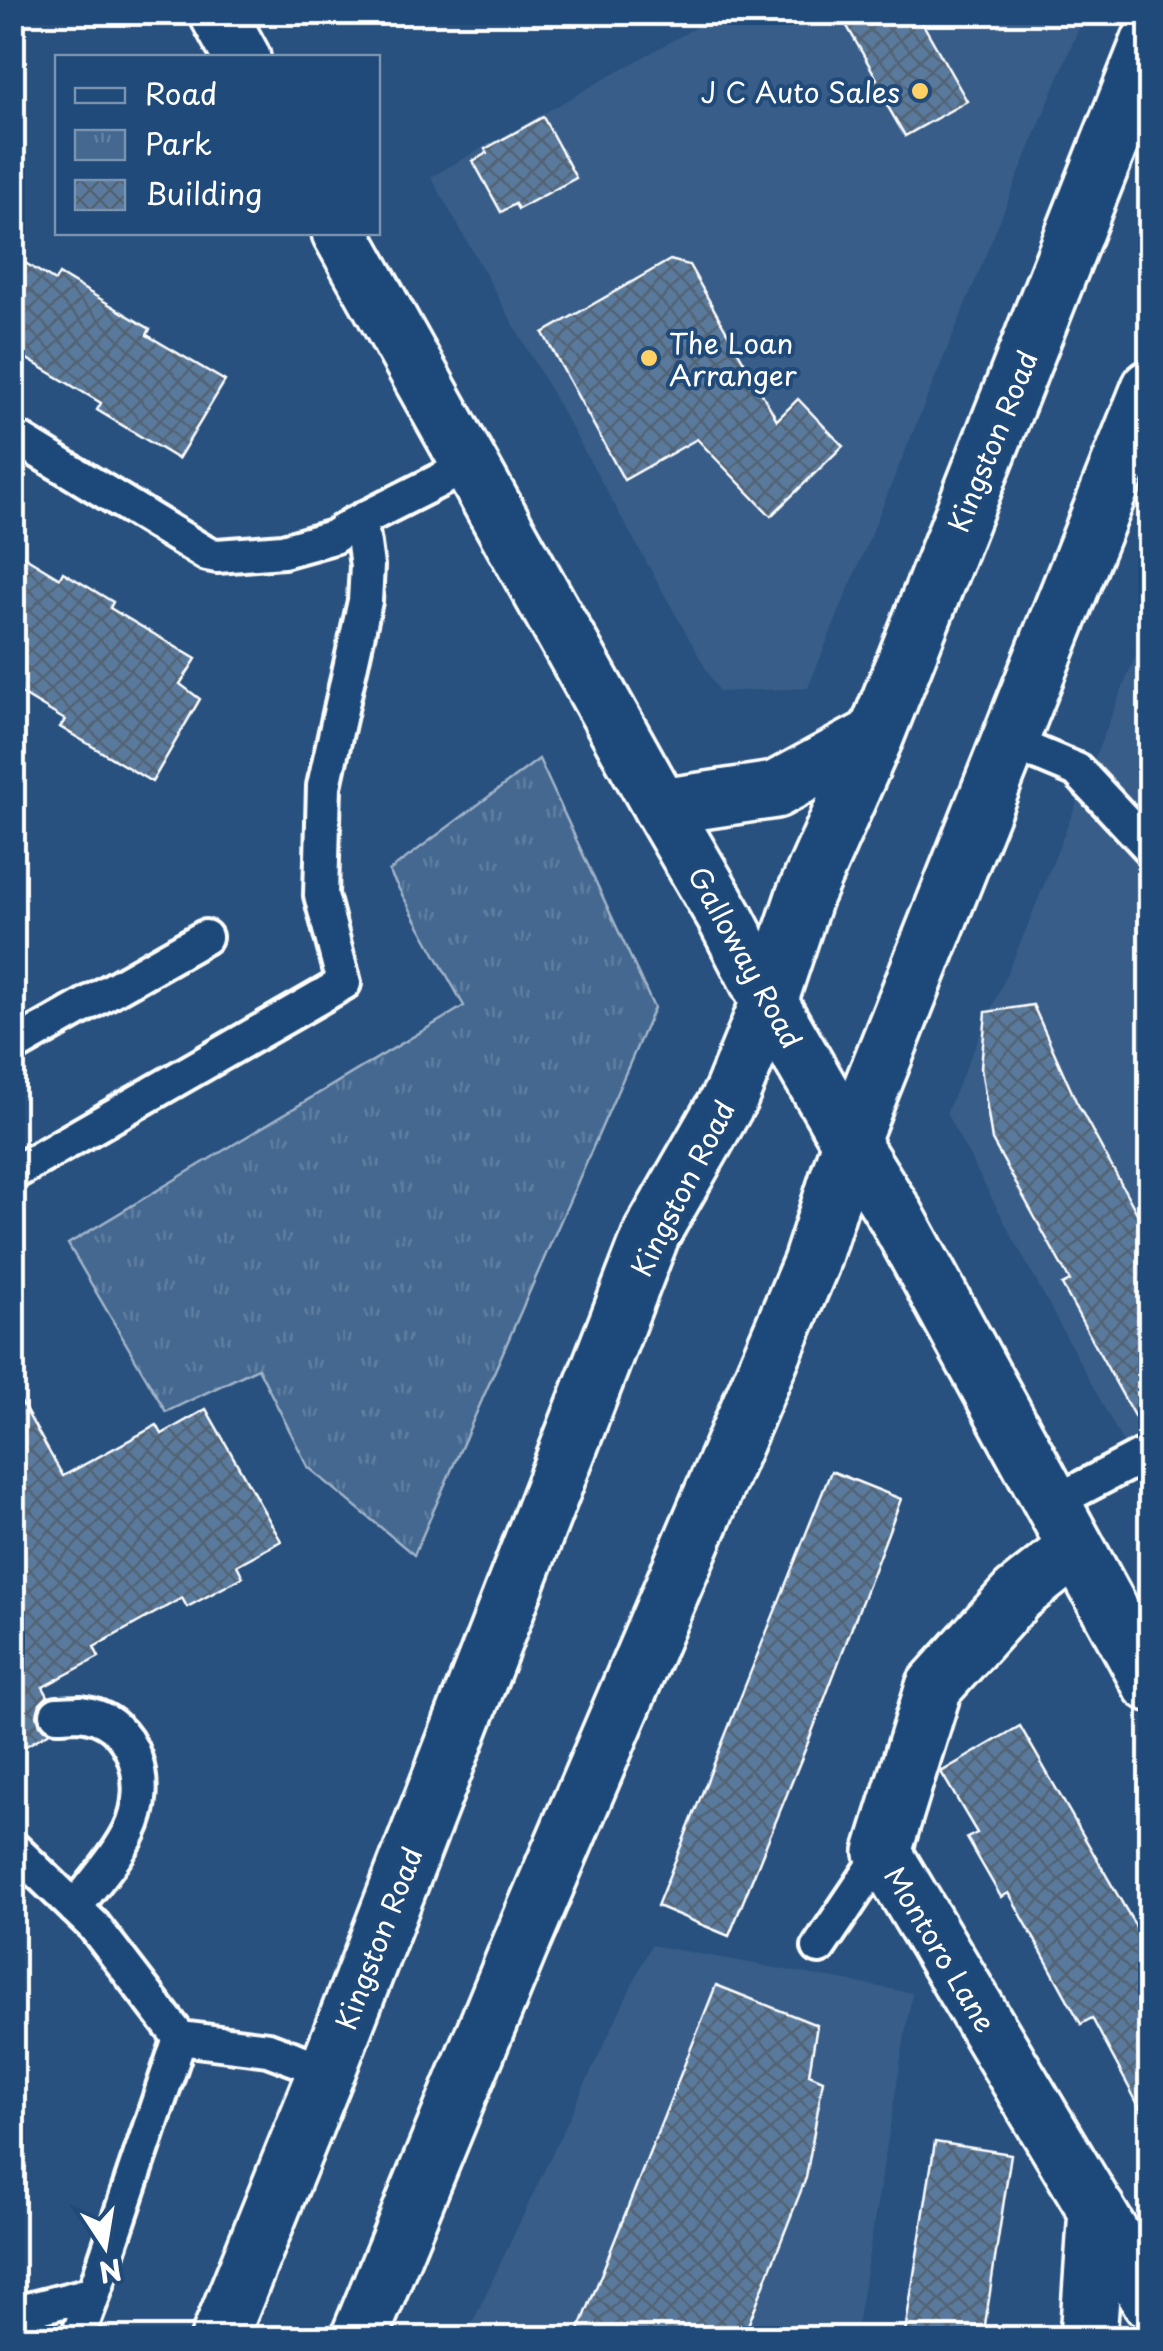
<svg xmlns="http://www.w3.org/2000/svg" width="1163" height="2351" viewBox="0 0 1163 2351" font-family="'Playpen Sans',sans-serif">
<style>
.built{fill:#375d88}
.park{fill:url(#park-tufts);stroke:#a2b4c8;stroke-width:2.5}
.building{fill:url(#building-cross-hatch);stroke:#fff;stroke-width:2.5}
.lines{fill:none;stroke-linecap:round;stroke-linejoin:round}
.lane-casing{stroke:#fff;stroke-width:40}
.street-casing{stroke:#fff;stroke-width:62}
.secondary-casing{stroke:#fff;stroke-width:62}
.primary-casing{stroke:#fff;stroke-width:62}
.lane{stroke:#1f4a7a;stroke-width:32}
.street{stroke:#1f4a7a;stroke-width:55}
.secondary{stroke:#1f4a7a;stroke-width:55}
.primary{stroke:#1f4a7a;stroke-width:55}
.poi-dot{fill:#ffd166;stroke:#1f4a7a;stroke-width:4}
.labels{text-anchor:middle;dominant-baseline:central;stroke-width:8;stroke-linejoin:round;paint-order:stroke}
.poi-label{font-size:28px;fill:#fff;stroke:#1f4a7a;text-anchor:end}
.street-label{font-size:28px;fill:#fff;stroke:#1f4a7a}
</style>
<defs>
<pattern id="park-tufts" width="24" height="20" patternUnits="userSpaceOnUse" patternTransform="scale(2.5)"><rect width="24" height="20" fill="#446890"/><path d="M3 7l-1-3M5 7V3M7 7l1-3M15 17l-1-3M17 17v-4M19 17l1-3" fill="none" stroke="#607fa1"/></pattern>
<pattern id="building-cross-hatch" width="8" height="8" patternUnits="userSpaceOnUse" patternTransform="scale(2.5)"><rect width="8" height="8" fill="#5a7a9d"/><path d="M0 0l8 8M0 8l8-8" fill="none" stroke="#536374"/></pattern>
</defs>
<rect width="100%" height="100%" fill="#28517f"/>
<filter id="ink" filterUnits="userSpaceOnUse"><feTurbulence type="fractalNoise" baseFrequency=".01" numOctaves="2"/><feDisplacementMap in="SourceGraphic" scale="20" xChannelSelector="R" yChannelSelector="G"/><feConvolveMatrix kernelMatrix="1 2 1 2 8 2 1 2 1" color-interpolation-filters="sRGB"/></filter>
<g filter="url(#ink)">
<path class="built" d="M712 13H1085L808 688 719 692 431 177 714 17Z
M1150 620V1493L946 1113 1025 932Z
M651 1945 912 1993 855 2338H465Z"/>
<path class="park" d="M539 759 654 1008 414 1555 308 1467 258 1368 166 1412 68 1244 464 1006 389 871Z"/>
<path class="building" d="M839 12H916L967 101 905 136 873 81 877 79Z
M543 117 576 178 518 209 515 204 501 212 473 161 487 153 485 149Z
M12 255 55 281 59 274 150 329 147 335 225 381 178 459 97 410 101 403 12 350Z
M670 260 689 265 777 420 798 399 843 446 771 516 697 439 624 480 543 333Z
M12 549 60 578 63 572 113 602 110 608 196 659 180 684 200 699 152 782 60 727 65 720 12 688Z
M1033 1005 1076 1101 1150 1237V1432L1144 1434 1062 1285 1070 1281 992 1140 981 1068 986 1012Z
M12 1386 63 1476 157 1425 162 1434 206 1409 281 1541 237 1565 243 1577 187 1607 182 1598 94 1647 99 1657 43 1687 48 1696 40 1704 37 1715 40 1725 50 1732 12 1754Z
M831 1471 901 1499 807 1745 729 1936 657 1906Z
M1020 1726 1150 1951V2127L1092 2018 1081 2024 1009 1893 1001 1897 967 1838 977 1833 941 1772Z
M716 1985 817 2025 809 2074 823 2080 806 2178 743 2338H576Z
M935 2142 1011 2154 983 2338H904Z"/>
<g class="lines">
<defs>
<path id="lane" d="M12 435 207 554 217 556 283 551 333 537 353 524 470 465
M1010 742 1077 770 1150 848
M12 1047 205 937
M12 1174 344 983 321 895 324 786 365 601 367 566 364 544 362 532 353 524
M1051 1504 1150 1452
M57 1714C64 1714 73 1713 80 1713 137 1719 152 1787 130 1831 117 1858 93 1883 75 1908
M12 1847 94 1926 180 2038
M819 1947 883 1852
M12 2314 94 2293
M77 2338 94 2293 180 2038 268 2049 327 2071"/>
<path id="street" d="M1076 1548 1017 1595 934 1687 883 1852 1150 2300
M1088 2338 1097 2210"/>
<path id="secondary" d="M217 12 242 58
M340 232 661 807 725 917 769 1002 850 1142 896 1216 1150 1683"/>
<path id="primary" d="M661 807 775 790 876 735
M219 2338 327 2071 652 1233 731 1095 769 1002 804 897 876 735 1150 41
M359 2338 519 1948 811 1263 850 1142 1150 388"/>
</defs>
<use href="#lane" class="lane-casing"/>
<use href="#street" class="street-casing"/>
<use href="#secondary" class="secondary-casing"/>
<use href="#primary" class="primary-casing"/>
<use href="#lane" class="lane"/>
<use href="#street" class="street"/>
<use href="#secondary" class="secondary"/>
<use href="#primary" class="primary"/>
</g>
</g>
<g class="poi-dot">
<circle cx="920" cy="91" r="10"/>
<circle cx="649" cy="358" r="10"/>
</g>
<g class="labels">
<g class="poi-label">
<text x="900" y="91">J C Auto Sales</text>
<text x="669" y="342" text-anchor="start">The Loan<tspan x="669" dy="32">Arranger</tspan></text>
</g>
<g class="street-label">
<text transform="translate(992 441) rotate(-68)">Kingston Road</text>
<text transform="translate(746 957) rotate(61)">Galloway Road</text>
<text transform="translate(682 1188) rotate(-63)">Kingston Road</text>
<text transform="translate(378 1938) rotate(-69)">Kingston Road</text>
<text transform="translate(941 1949) rotate(59)">Montoro Lane</text>
</g>
</g>
<rect width="1163" height="2351" fill="none" stroke="#1f4a7a" stroke-width="50"/>
<rect x="25" y="25" width="1113" height="2301" fill="none" stroke="#fff" stroke-width="4" filter="url(#ink)"/>
<rect x="55" y="55" width="325" height="180" fill="#1f4a7a" stroke="#7992af" stroke-width="2.5"/>
<rect x="75" y="88" width="50" height="15" fill="#1f4a7a" stroke="#7992af" stroke-width="2.5"/>
<text x="145" y="105" font-size="30" fill="#ffffff">Road</text>
<rect x="75" y="130" width="50" height="30" fill="url(#park-tufts)" stroke="#7992af" stroke-width="2.5"/>
<text x="145" y="155" font-size="30" fill="#ffffff">Park</text>
<rect x="75" y="180" width="50" height="30" fill="url(#building-cross-hatch)" stroke="#7992af" stroke-width="2.5"/>
<text x="145" y="205" font-size="30" fill="#ffffff">Building</text>
<g transform="translate(105 2246) rotate(168)" stroke="#1f4a7a" stroke-width="8" paint-order="stroke">
<path d="M0-8L18 38L0 25L-18 38Z" fill="#ffffff"/>
<text y="-15" font-size="28" font-weight="bold" text-anchor="middle" fill="#ffffff">N</text>
</g>
</svg>
